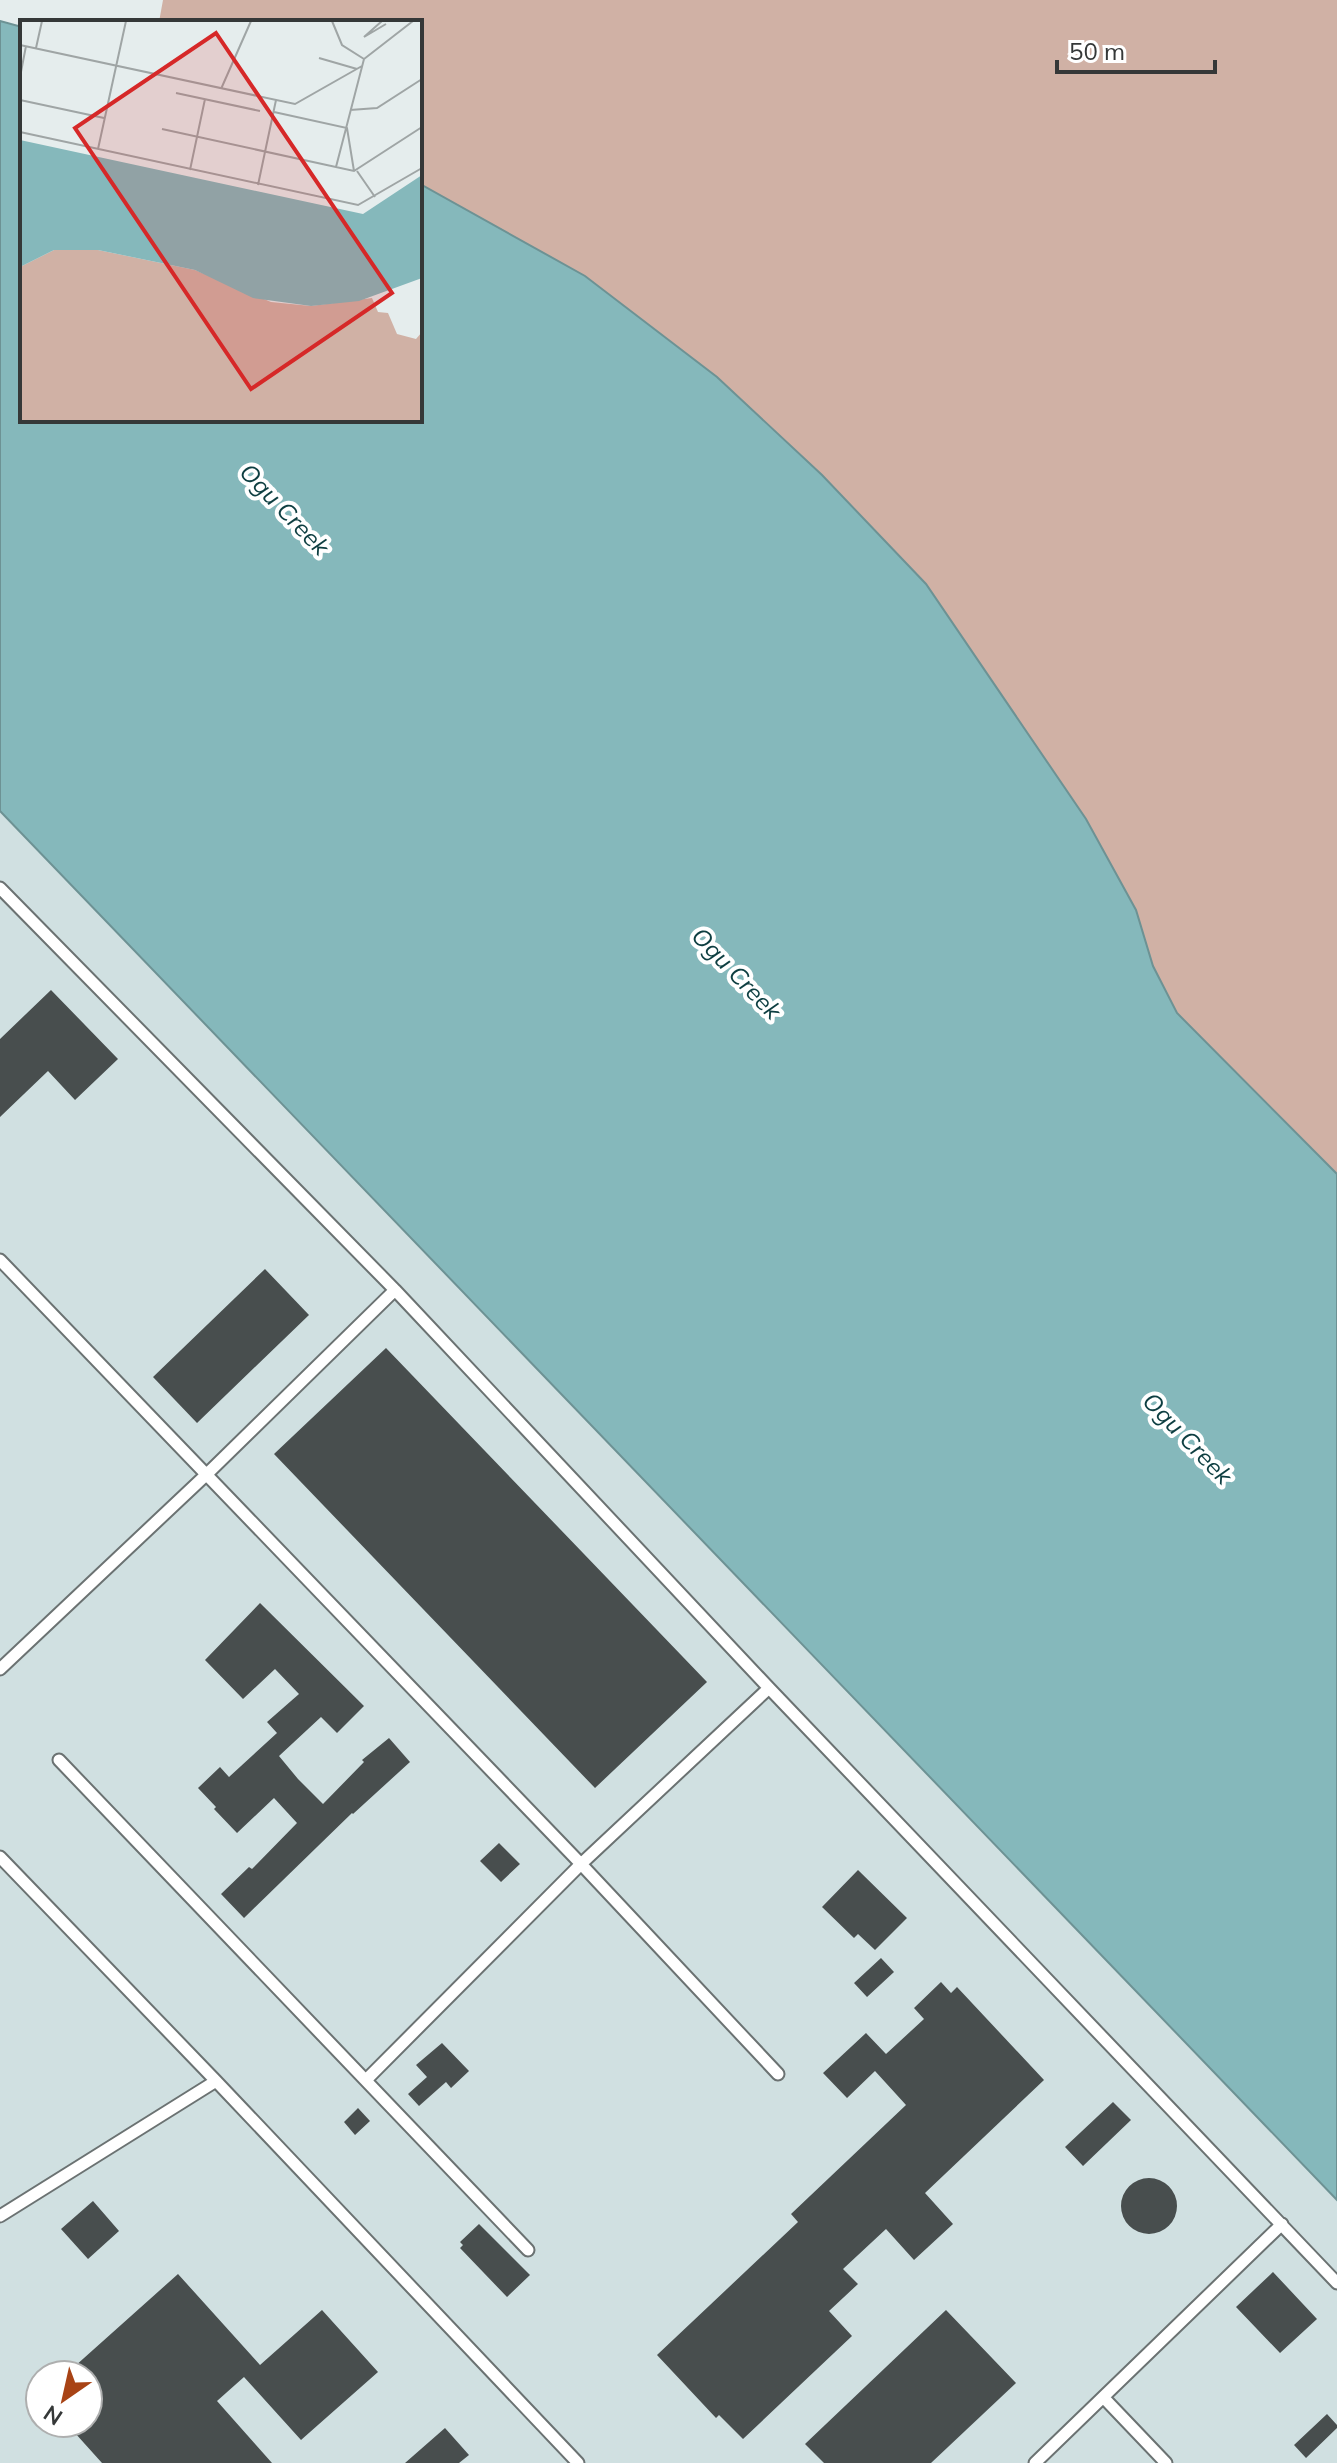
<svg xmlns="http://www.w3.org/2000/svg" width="1337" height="2463" viewBox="0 0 1337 2463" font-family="Mulish,sans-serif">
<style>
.built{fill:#d0e0e1;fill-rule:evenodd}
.green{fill:#d0b1a5}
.water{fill:#85b8bb;stroke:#6d9294;stroke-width:2}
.building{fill:#484e4e}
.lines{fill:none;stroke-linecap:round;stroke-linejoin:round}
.lane-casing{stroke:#6b7272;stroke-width:15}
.lane{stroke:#fff;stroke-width:11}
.labels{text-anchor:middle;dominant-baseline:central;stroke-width:8;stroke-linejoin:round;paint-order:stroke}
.water-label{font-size:24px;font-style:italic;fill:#0d3e41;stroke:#fff}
.inset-road{fill:none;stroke:#9fa5a5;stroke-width:2}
.view{fill:#d62828;fill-opacity:0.15;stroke:#d62828;stroke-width:4}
.inset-edge{fill:none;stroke:#353838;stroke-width:4}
</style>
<rect width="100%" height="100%" fill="#e5eded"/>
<path class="built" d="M0 811 1337 2200V2463H0ZM40 2375H88V2423H40Z"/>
<path class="green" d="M163 0H1337V1174L1177 1013 1153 966 1136 910 1086 819 926 584 585 276 420 184V22H159Z"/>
<path class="water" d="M0 21 22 27V420H420V184L585 276 717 377 822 475 926 584 1086 819 1136 910 1153 966 1177 1013 1337 1174V2200L0 811Z"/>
<path class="building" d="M51 990 118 1059 75 1100 48 1071 0 1117V1039Z
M265 1269 309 1315 197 1423 153 1377Z
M386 1348 707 1682 595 1788 274 1454Z
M260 1603 364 1706 337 1733 321 1717 279 1756 298 1779 323 1804 364 1762 362 1760 389 1738 410 1762 353 1814 352 1813 244 1918 221 1894 249 1867 252 1869 297 1823 274 1798 237 1833 214 1809 216 1807 198 1788 220 1767 229 1777 277 1733 267 1722 299 1694 275 1669 243 1699 205 1660Z
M499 1843 520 1864 501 1882 480 1861Z
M858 1870 907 1918 875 1950 858 1934 854 1938 822 1907Z
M881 1958 894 1972 867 1997 854 1983Z
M941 1982 951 1993 957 1987 1044 2080 925 2193 953 2224 914 2260 886 2229 843 2269 858 2284 829 2311 852 2336 743 2439 719 2415 716 2418 657 2355 798 2222 791 2214 906 2105 875 2071 847 2098 823 2073 866 2033 886 2054 924 2019 914 2008Z
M442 2043 469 2071 451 2088 446 2082 419 2106 408 2094 427 2077 416 2065Z
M1113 2102 1131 2120 1083 2166 1065 2147Z
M358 2108 370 2121 355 2135 344 2122Z
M1121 2206a28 28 0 1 1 56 0a28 28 0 1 1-56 0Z
M93 2201 119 2231 88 2259 61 2229Z
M479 2224 530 2275 507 2297 460 2248 463 2245 460 2242Z
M1273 2272 1317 2319 1280 2353 1236 2307Z
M178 2274 260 2365 322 2310 378 2372 301 2440 244 2377 217 2401 272 2463H102L66 2423H88V2375H65Z
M946 2310 1016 2383 931 2463H824L805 2444Z
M1327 2414 1337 2425V2428L1306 2458 1294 2445Z
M445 2428 469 2455 459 2463H405Z"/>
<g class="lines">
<defs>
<path id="lane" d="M0 888 395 1290 769 1688 1337 2283
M0 1260 581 1864 778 2074
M0 1669 208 1473 395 1290
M59 1760 528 2250
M0 1857 216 2081 578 2463
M366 2080 581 1864 769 1688
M0 2216 216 2081
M1104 2398 1166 2463
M1035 2463 1282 2224"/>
</defs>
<use href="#lane" class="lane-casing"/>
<use href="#lane" class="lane"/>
</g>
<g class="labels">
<g class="water-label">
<text transform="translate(285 509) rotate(46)">Ogu Creek</text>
<text transform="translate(737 973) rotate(46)">Ogu Creek</text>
<text transform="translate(1188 1438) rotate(46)">Ogu Creek</text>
</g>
</g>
<g transform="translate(20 20)">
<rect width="402" height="402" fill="#e5eded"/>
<path d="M34 230H78L175 250 251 282 291 286 352 278 358 292 368 293 377 314 396 319 402 312V401H0V247Z" fill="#d0b1a5"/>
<path d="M0 120 343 194 402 155V258L339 281 291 286 233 278 175 250 78 230H34L0 247Z" fill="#85b8bb"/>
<path class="inset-road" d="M312 1 322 25 344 39M362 1 344 17 366 4M0 25 275 84 342 46M16 28 22 1M299 38 337 49M0 57 6 26M201 69 231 1M156 73 240 91M0 80 84 98M330 90 357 88 402 59M254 92 327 108 334 151M142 109 334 151 402 107M0 112 338 185 402 148M78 129 106 1M316 147 344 39 393 1M170 150 185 79M337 151 355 177M238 165 256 80"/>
<path class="view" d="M196 13 372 273 231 369 55 108Z"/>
<rect width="402" height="402" class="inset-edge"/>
</g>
<g transform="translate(64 2399) rotate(214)"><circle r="38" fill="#ffffff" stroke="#aeafaf" stroke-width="2"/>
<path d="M0-6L14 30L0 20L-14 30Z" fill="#a84315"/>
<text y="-12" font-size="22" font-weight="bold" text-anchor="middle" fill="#353838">N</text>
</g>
<path d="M1057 60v12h158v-12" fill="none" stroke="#353838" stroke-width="4"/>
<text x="1069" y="60" font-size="24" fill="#353838" stroke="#ffffff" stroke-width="6" paint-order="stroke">50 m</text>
</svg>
